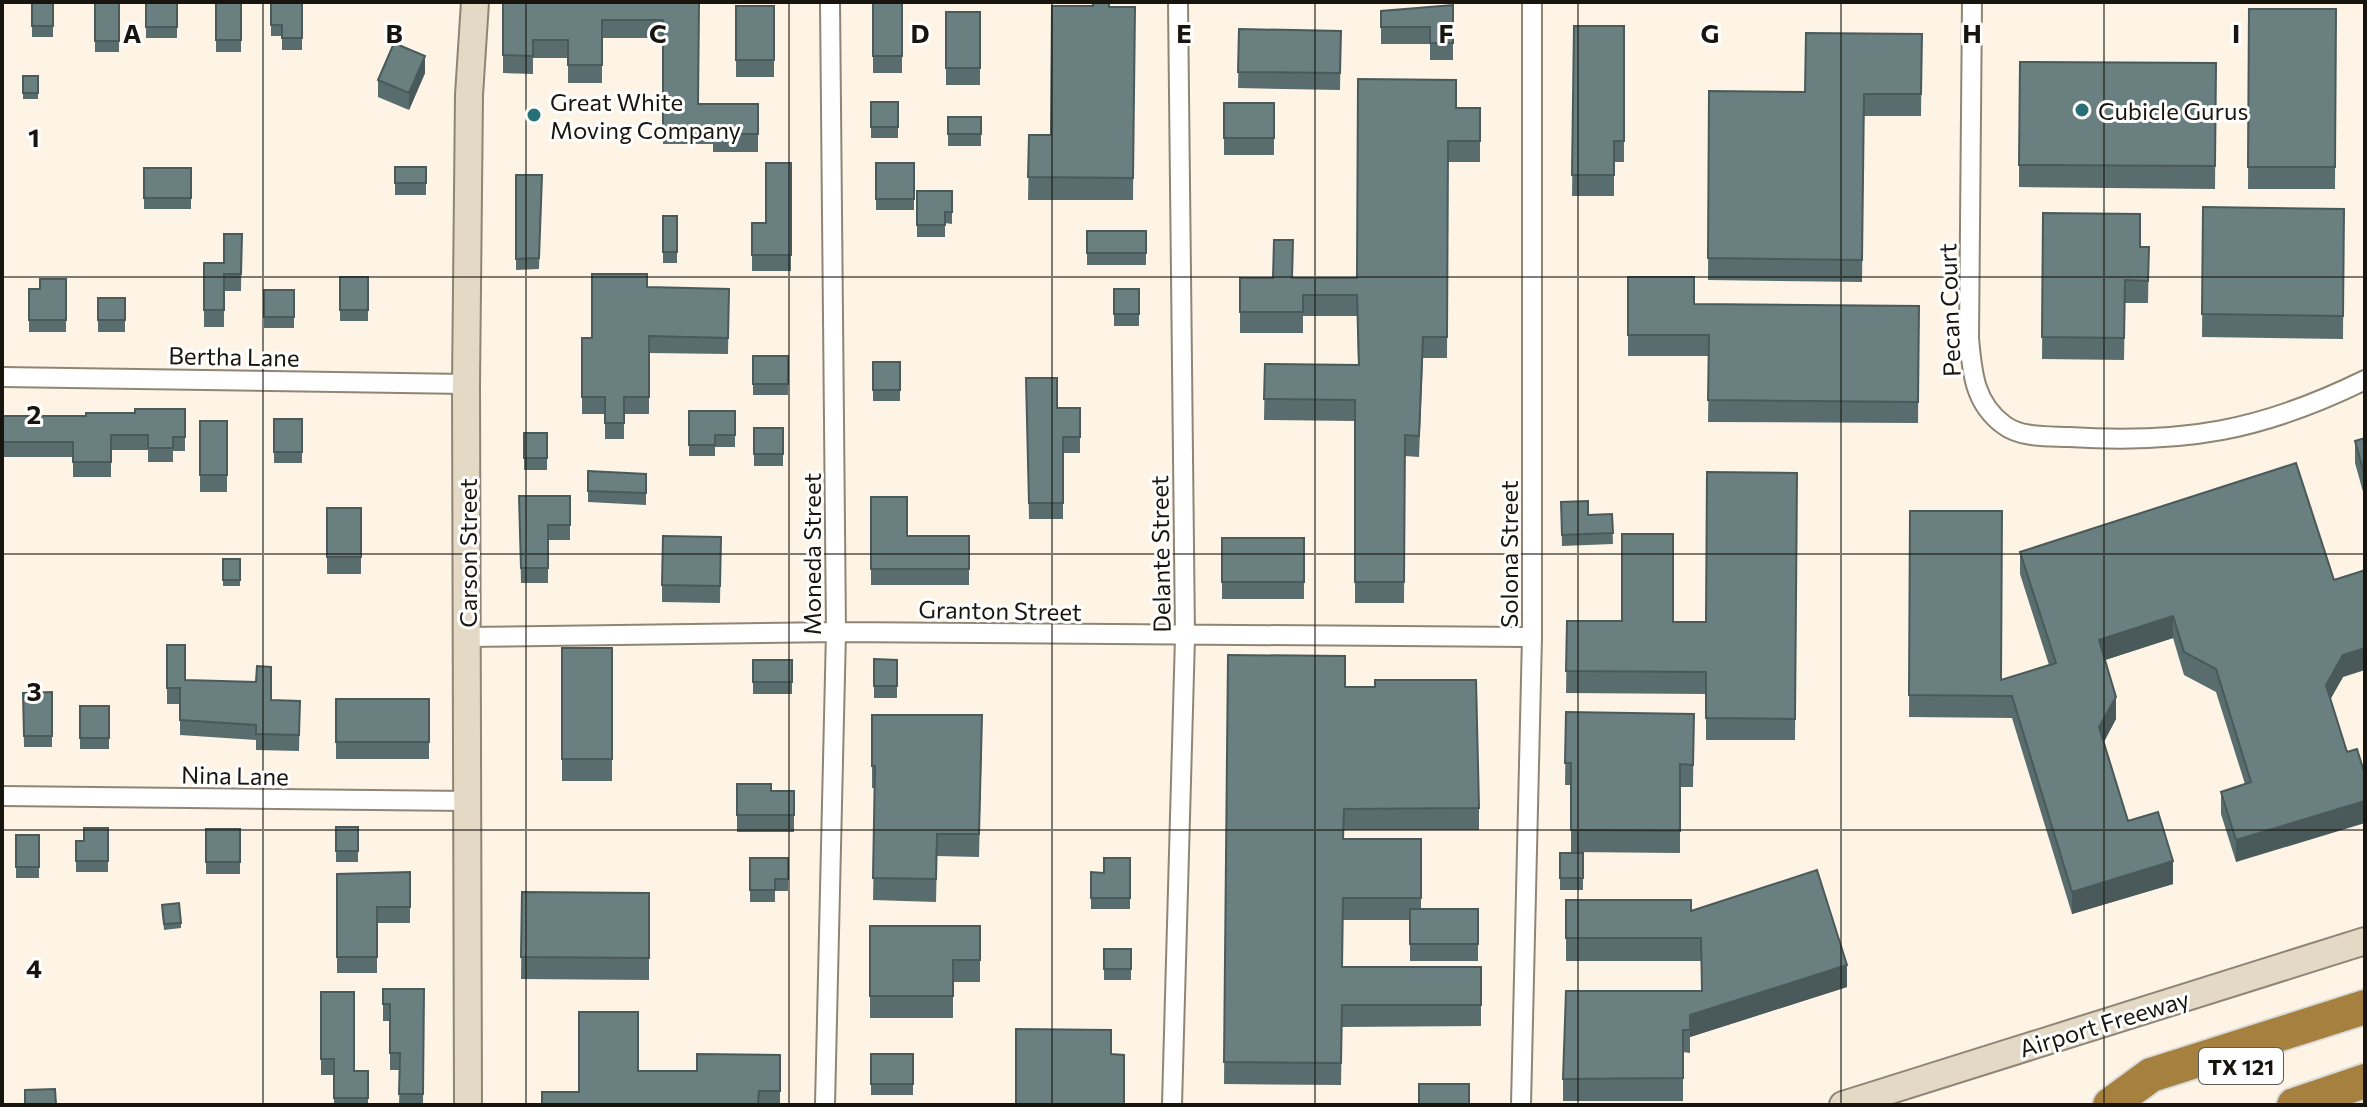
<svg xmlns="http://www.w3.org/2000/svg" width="2367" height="1107" viewBox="0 0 2367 1107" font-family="Commissioner,sans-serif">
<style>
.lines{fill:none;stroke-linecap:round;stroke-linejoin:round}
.street-casing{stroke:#8f8575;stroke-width:22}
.secondary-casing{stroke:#8f8575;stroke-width:30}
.highway-casing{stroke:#dadad9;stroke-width:38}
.street{stroke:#fff;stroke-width:18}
.secondary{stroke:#e4d9c5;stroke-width:26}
.highway{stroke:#a6803f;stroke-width:34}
.wall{fill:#5a6d6e}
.shaded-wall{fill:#4a595a}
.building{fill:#697f80;stroke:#4a595a;stroke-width:2}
.grid{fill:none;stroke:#18150f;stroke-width:2;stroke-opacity:0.55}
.poi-dot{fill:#277176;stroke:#fff;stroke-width:3}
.labels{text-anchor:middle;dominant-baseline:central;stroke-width:6;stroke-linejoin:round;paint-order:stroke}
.shield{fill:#fff;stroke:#5d5b57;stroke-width:2}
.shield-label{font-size:22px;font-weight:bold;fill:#18150f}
.poi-label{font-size:24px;fill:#18150f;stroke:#fff;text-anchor:start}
.street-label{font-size:24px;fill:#18150f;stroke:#fff}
.grid-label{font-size:26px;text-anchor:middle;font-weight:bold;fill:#18150f;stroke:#fff;stroke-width:6;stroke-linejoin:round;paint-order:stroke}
</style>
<rect width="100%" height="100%" fill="#fdf4e6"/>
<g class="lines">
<defs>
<path id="street" d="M1972 2 1969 338C1972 372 1974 403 2004 425 2021 438 2048 436 2069 437 2184 444 2261 431 2365 380
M2 377 466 384
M468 637 836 632 1532 637
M2 796 468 801
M825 1105 836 632 830 2
M1172 1105 1185 637 1178 2
M1521 1105 1532 637V2"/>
<path id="secondary" d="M468 1105 466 384 469 95 475 2
M1843 1105 2365 941"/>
<path id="highway" d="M2110 1105 2151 1075 2365 1007
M2294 1105 2365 1081"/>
</defs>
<use href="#street" class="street-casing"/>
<use href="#secondary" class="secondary-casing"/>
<use href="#highway" class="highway-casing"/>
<use href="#street" class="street"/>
<use href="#secondary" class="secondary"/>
<use href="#highway" class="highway"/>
</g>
<path class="wall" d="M32 2H53V37H32Z
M95 2H119V52H95Z
M146 2H177V38H146Z
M216 2H241V52H216Z
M271 2H302V50H282V36H271Z
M503 2H699V104H758V152H713V144H663V38H602V83H568V58H533V74L503 73Z
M873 2H902V73H873Z
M1453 5V60H1430V44H1381V11Z
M736 6H774V77H736Z
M1109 7H1135L1133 200H1028L1029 135H1051Z
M2249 9H2336L2335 189H2248Z
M946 12H980V85H946Z
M1574 26H1624V162H1614V196H1572Z
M1239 29 1341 31 1340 90 1238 88Z
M1922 34 1921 116H1864L1862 282 1708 280 1709 91 1805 92Z
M2216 63 2215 189 2019 187V165Z
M425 73 409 110 378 97V80Z
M23 76H38V99H23Z
M871 102H898V138H871Z
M1224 103H1274V155H1224Z
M1456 108H1480V162H1448L1447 358H1423L1419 457 1405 456 1404 603H1355V421L1264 420 1265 364 1358 365 1357 316H1303V333H1240V278H1357Z
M948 117H981V146H948Z
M791 163V271H752V223H766Z
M876 163H914V210H876Z
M395 167H426V195H395Z
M144 168H191V209H144Z
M516 175H542L539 269 516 270Z
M917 191H952V224L945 223V237H917Z
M2203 207 2344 209 2343 339 2202 337Z
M2043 213 2140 247H2149L2148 303H2125L2124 360 2042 359Z
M663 216H677V263H663Z
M1087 231H1146V265H1087Z
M242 234 241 291H224V327H204V263H224Z
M340 277H368V321H340Z
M1628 277 1694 304 1919 306 1918 423 1708 422 1709 356H1628Z
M66 279V332H29V289H40Z
M647 287 729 289 728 354 649 353V414H624V439H605V414H582V338H592Z
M1114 289H1139V326H1114Z
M264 290H294V328H264Z
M98 298H125V332H98Z
M753 356H788V395H753Z
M873 362H900V401H873Z
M1026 378 1057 408H1080V453H1063V519H1029Z
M185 409V451H173V462H148V450H111V477H73V457H2V416H86Z
M689 411H735V447H715V456H689Z
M274 419H302V463H274Z
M200 421H227V492H200Z
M754 428H783V466H754Z
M2364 429H2365V499L2355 463V441L2364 439Z
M524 433H547V470H524Z
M588 471 646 474V505L588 502Z
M1797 473 1795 740H1706V694L1566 693 1567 621 1706 622Z
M519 496H570V540H548V583H521Z
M871 497 907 536H969V585H871Z
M1561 502 1588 515 1612 514 1613 544 1562 546Z
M327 508H361V574H327Z
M1910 511 2001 680 2049 665 2020 574V552L2343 677 2236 862 2221 814V792L2245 784 2216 692 2184 675 2173 638 2105 660 2116 719 2104 742 2128 821 2173 884 2072 914 2012 718 1909 717Z
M721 537 720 603 662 602V585Z
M1222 538H1304V599H1222Z
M223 559H240V586H223Z
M562 648H612V781H562Z
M1228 655 1345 687 1479 808V830H1344L1343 839H1421V909H1478V961H1410V920H1343L1342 967H1481V1026L1342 1027 1341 1085 1224 1084Z
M874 659 897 660V698H874Z
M753 660H792V694H753Z
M185 680 271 700 300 701 299 751 256 750V740L180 735V704H167V688Z
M52 692V747H24L23 693Z
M336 699H429V759H336Z
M80 706H109V749H80Z
M1566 712 1694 714 1693 787H1680V853L1571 852V785H1565Z
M872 715 982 737 979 857 937 856 936 902 873 900 875 788H872Z
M737 784 771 791H794V832H737Z
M336 827H358V862H336Z
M108 828V872H76V841H84Z
M206 829H240V874H206Z
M16 835H39V878H16Z
M1560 853H1583V890H1560Z
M750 858H788V891H775V902H750Z
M1130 858V909H1091V872L1104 873Z
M410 872V923H377V973H337V874Z
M522 892 649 893V980L521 979Z
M1566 900 1691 911 1847 987 1690 1037V1053L1683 1052V1101H1563V1079L1702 991 1701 961H1566Z
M162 910 181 923V928L164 930Z
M870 926H980V982H953V1018H870Z
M1104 949H1131V980H1104Z
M383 989H424L423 1105H399L400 1070H390V1021H383Z
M321 992 354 1071H368V1105H334V1075H321Z
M871 1054H913V1095H871Z
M780 1055V1105H542L638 1071H697Z"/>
<path class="shaded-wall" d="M425 56V73L409 110V93Z
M2173 616V638L2099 662V640Z
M2365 648V670L2343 677 2326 707V685L2343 655Z
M2116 697V719L2099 750V727Z
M2365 801V823L2236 862V840Z
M2173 861V884L2072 914V892Z
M1847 965V987L1690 1037V1015Z"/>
<path class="building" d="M32 2H53V26H32Z
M95 2H119V41H95Z
M146 2H177V27H146Z
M216 2H241V40H216Z
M271 2H302V38H282V25H271Z
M503 2H699L698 104H758V134H713V126H663V20H602V65H568V40H533V56L503 55Z
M873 2H902V56H873Z
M1093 2H1109V7H1135L1133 178 1028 177 1029 135H1051L1052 6H1093Z
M1453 5V43H1430V27H1381V11Z
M736 6H774V60H736Z
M2249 9H2336L2335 167H2248Z
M946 12H980V68H946Z
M1574 26H1624V141H1614V175H1572Z
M1239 29 1341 31 1340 73 1238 72Z
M1806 33 1922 34 1921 94H1864L1862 260 1708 258 1709 91 1805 92Z
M394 43 425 56 409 93 378 80Z
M2020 62 2216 63 2215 166 2019 165Z
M23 76H38V93H23Z
M1358 79 1456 80V108H1480V141H1448L1447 337H1423L1419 436 1405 435 1404 582H1355V400L1264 399 1265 364 1359 365 1357 295H1303V312H1240V278H1273L1274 240H1293L1292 278H1357Z
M871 102H898V127H871Z
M1224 103H1274V138H1224Z
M948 117H981V134H948Z
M766 163H791V255H752V223H766Z
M876 163H914V199H876Z
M395 167H426V183H395Z
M144 168H191V198H144Z
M516 175H542L539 258 516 259Z
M917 191H952V212H945V225H917Z
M2203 207 2344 209 2343 316 2202 314Z
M2043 213 2140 214V247H2149L2148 281 2125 280 2124 338 2042 337Z
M663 216H677V252H663Z
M1087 231H1146V253H1087Z
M224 234H242L241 274H224V310H204V263H224Z
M592 274H647V287L729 289 728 338 649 336V397H624V423H605V397H582V338H592Z
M340 277H368V310H340Z
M1628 277H1694V304L1919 306 1918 402 1708 400 1709 335H1628Z
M40 279H66V320H29V289H40Z
M1114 289H1139V314H1114Z
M264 290H294V317H264Z
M98 298H125V320H98Z
M753 356H788V384H753Z
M873 362H900V390H873Z
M1026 378H1057V408H1080V437H1063V503H1029Z
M135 409H185V437H173V448H148V435H111V462H73V442H2V416H86V413H135Z
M689 411H735V435H715V445H689Z
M274 419H302V452H274Z
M200 421H227V475H200Z
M754 428H783V454H754Z
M524 433H547V458H524Z
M2365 438V477L2355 441Z
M2296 463 2334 580 2365 570V648L2343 655 2326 685 2347 752 2357 749 2365 775V801L2236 840 2221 792 2251 782 2216 669 2184 652 2173 616 2099 640 2116 697 2099 727 2128 821 2158 812 2173 861 2072 892 2012 696 1909 695 1910 511H2002L2001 680 2056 663 2020 552Z
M588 471 646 474V493L588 491Z
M1707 472 1797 473 1795 719 1706 718V672L1566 671 1567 621H1622V534H1673V622H1706Z
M519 496H570V525H548V568H521Z
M871 497H907V536H969V569H871Z
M1588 501V515L1612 514 1613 533 1562 535 1561 502Z
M327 508H361V557H327Z
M663 536 721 537 720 586 662 585Z
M1222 538H1304V582H1222Z
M223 559H240V580H223Z
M167 645H185V680L256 682 257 666 271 667V700L300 701 299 735 256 734V725L180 720V688H167Z
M562 648H612V759H562Z
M1228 655 1345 656V687H1375V680H1476L1479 808 1344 809 1343 839H1421V898H1343L1342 967H1481V1005H1342L1341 1063 1224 1062Z
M874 659 897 660V686H874Z
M753 660H792V682H753Z
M52 692V736H24L23 693Z
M336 699H429V742H336Z
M80 706H109V738H80Z
M1566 712 1694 714 1693 765 1680 764V831L1571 830V763H1565Z
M872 715H982L979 834H937L936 879 873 878 875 766H872Z
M737 784H771V791H794V815H737Z
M336 827H358V851H336Z
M84 828H108V861H76V841H84Z
M206 829H240V862H206Z
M16 835H39V867H16Z
M1560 853H1583V878H1560Z
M750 858H788V879H775V890H750Z
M1104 858H1130V898H1091V872L1104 873Z
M1817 870 1847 965 1690 1015V1030H1683V1078L1563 1079 1566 991H1702L1701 938H1566V900H1691V911Z
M410 872V907H377V957H337V874Z
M522 892 649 893V958L521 957Z
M179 903 181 923 164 924 162 905Z
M1410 909H1478V944H1410Z
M870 926H980V960H953V996H870Z
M1104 949H1131V969H1104Z
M383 989H424L423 1094H399L400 1053H390V1004H383Z
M321 992H354V1071H368V1098H334V1059H321Z
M579 1012H638V1071H697V1054L780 1055V1091H759L758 1105H542V1092H579Z
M1016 1029 1111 1030V1054L1124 1055V1105H1016Z
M871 1054H913V1084H871Z
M1419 1084H1469V1105H1419Z
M55 1089 56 1105H25V1090Z"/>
<path class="grid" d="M263 2V1105M526 2V1105M789 2V1105M1052 2V1105M1315 2V1105M1578 2V1105M1841 2V1105M2104 2V1105M2 277H2365M2 554H2365M2 830H2365"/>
<g class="poi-dot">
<circle cx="2082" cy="110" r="8"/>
<circle cx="534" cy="115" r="8"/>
</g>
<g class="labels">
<rect class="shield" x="2199" y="1048" width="84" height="36" rx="6"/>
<g class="shield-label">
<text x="2241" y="1066">TX 121</text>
</g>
<g class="poi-label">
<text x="550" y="101">Great White<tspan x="550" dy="28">Moving Company</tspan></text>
<text x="2098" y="110">Cubicle Gurus</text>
</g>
<g class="street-label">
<text transform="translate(1949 310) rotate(-92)">Pecan Court</text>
<text transform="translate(234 356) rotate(1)">Bertha Lane</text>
<text transform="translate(467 553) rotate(-90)">Carson Street</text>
<text transform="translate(811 554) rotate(-90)">Moneda Street</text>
<text transform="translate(1160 554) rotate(-91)">Delante Street</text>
<text transform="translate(1508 554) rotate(-90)">Solona Street</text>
<text transform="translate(1000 610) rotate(1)">Granton Street</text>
<text transform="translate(235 775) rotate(1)">Nina Lane</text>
<text transform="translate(2104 1023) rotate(-17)">Airport Freeway</text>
</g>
</g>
<g class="grid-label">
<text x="132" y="43">A</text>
<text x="394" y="43">B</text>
<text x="658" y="43">C</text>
<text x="920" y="43">D</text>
<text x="1184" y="43">E</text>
<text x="1446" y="43">F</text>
<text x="1710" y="43">G</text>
<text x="1972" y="43">H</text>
<text x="2236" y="43">I</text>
<text x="34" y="147">1</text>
<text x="34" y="424">2</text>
<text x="34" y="701">3</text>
<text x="34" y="978">4</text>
</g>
<rect width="2367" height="1107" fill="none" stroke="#18150f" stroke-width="8"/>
</svg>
